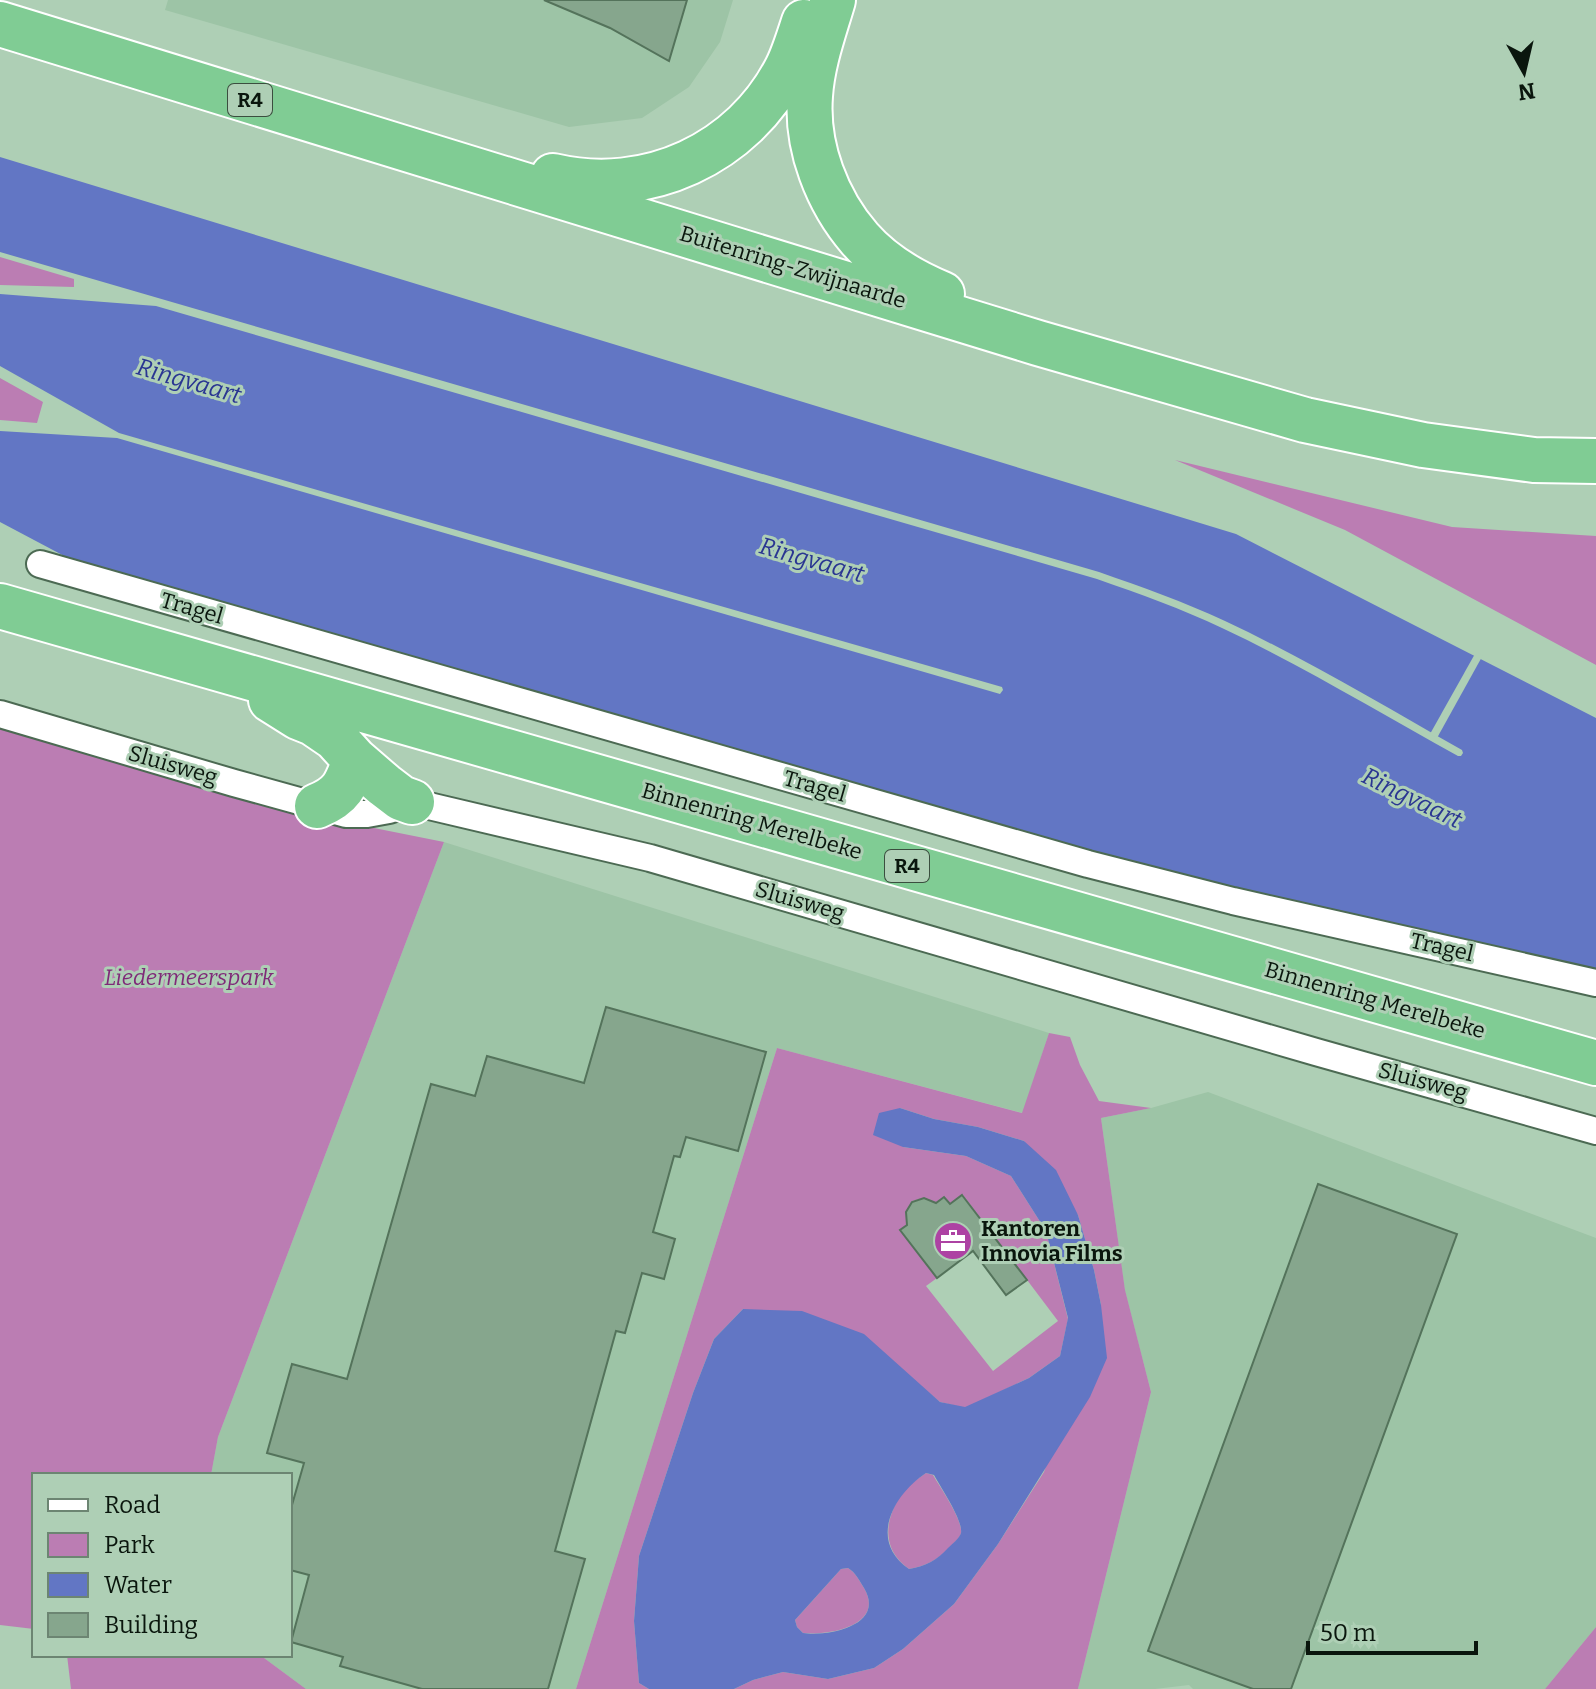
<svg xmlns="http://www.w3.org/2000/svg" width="1596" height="1689" viewBox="0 0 1596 1689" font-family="Bitter,serif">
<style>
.built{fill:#9dc4a6}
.green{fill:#bb7db3;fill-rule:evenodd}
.water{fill:#6276c4;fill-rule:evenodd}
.pier{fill:#aecfb5}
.building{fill:#86a68d;stroke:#54735b;stroke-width:2}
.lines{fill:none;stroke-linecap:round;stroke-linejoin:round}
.street-casing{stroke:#4c6a53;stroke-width:30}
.highway-casing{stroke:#fff;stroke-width:48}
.street{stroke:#fff;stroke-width:26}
.highway{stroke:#80cc94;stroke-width:44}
.labels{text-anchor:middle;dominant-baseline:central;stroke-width:6;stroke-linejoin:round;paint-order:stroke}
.shield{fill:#aecfb5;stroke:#3b4e3f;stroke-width:2}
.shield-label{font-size:20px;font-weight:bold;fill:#0a160d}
.street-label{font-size:22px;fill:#0a160d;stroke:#aecfb5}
.park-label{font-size:22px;font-style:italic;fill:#7f2978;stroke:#aecfb5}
.poi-label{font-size:22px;font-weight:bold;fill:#0a160d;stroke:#aecfb5;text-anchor:start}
.water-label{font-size:24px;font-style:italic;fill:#2a3692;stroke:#aecfb5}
</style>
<rect width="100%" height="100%" fill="#aecfb5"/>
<path class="built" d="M168 0H733L720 42 689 87 642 118 569 127 165 10Z
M444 842 1049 1033 1023 1113 777 1048 576 1689H306L260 1655H290V1475H211L218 1437Z
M1208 1092 1596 1238V1627L1545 1689H1193L1189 1685 1155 1689H1078L1151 1392 1125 1291 1101 1118 1151 1108Z"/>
<path class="green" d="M0 257 74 279V287L0 285Z
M0 378 43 402 37 423 0 420Z
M1175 460 1452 527 1596 536V665L1345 530Z
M0 723 324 818 444 842 218 1437 211 1475H34V1629L0 1625Z
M1049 1033 1070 1037 1080 1065 1099 1101 1151 1108 1101 1118 1125 1290 1151 1392 1078 1689H734L753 1680 783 1672 828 1679 874 1668 903 1649 954 1604 998 1544 1044 1472 1101 1305 1094 1270 1078 1215 1024 1141 978 1127 934 1119 900 1108 903 1147 966 1156 1011 1176 1046 1231 1068 1319 1060 1356 1029 1378 965 1408 940 1402 903 1371 743 1309 714 1339 693 1393 639 1556 634 1621 639 1683 649 1689H576L777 1048 1022 1113ZM963 1195 1058 1321 993 1371 926 1286 937 1278 900 1230 909 1223 906 1212 912 1201 924 1198 934 1205 944 1197 950 1204Z
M926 1473 933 1475C940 1487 963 1520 961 1533 960 1539 952 1544 949 1548 937 1560 926 1566 909 1569 879 1548 885 1516 905 1489 911 1483 919 1478 926 1473Z
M848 1568C856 1573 859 1580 864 1588 886 1625 829 1636 803 1633L797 1627 795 1620 841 1569Z
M1596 1627V1689H1545Z
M67 1655H260L306 1689H71Z"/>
<path class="water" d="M0 157 1236 534 1596 718V975L1117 863 85 567 0 522V431L117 438 1000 694 1003 690 1002 687 119 433 0 366V294L156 306 1097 579C1140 594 1182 609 1222 628 1303 666 1380 713 1458 756H1461L1463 753 1462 750C1384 706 1306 659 1225 621 1184 602 1142 587 1099 572L0 252Z
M900 1108 934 1119 978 1127 1024 1141 1056 1170 1078 1215 1094 1270 1101 1305 1107 1358 1090 1397 998 1544 954 1604 903 1649 874 1668 828 1679 783 1672 753 1680 734 1689H649L639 1683 634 1621 639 1556 693 1393 714 1339 743 1309 802 1311 864 1334 940 1402 965 1407 1029 1378 1060 1356 1068 1318 1046 1231 1011 1176 966 1156 903 1147 873 1135 879 1113ZM926 1473 934 1475C941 1488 963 1520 961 1533 959 1539 952 1544 948 1548 937 1560 926 1566 909 1569 868 1541 893 1495 926 1473ZM848 1568C856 1573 859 1580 864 1588 886 1625 829 1637 803 1633L797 1627 795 1620 841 1569Z"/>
<path class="pier" d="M1476 652 1483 655 1437 738 1430 734Z"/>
<path class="building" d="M544 0H687L669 61 610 28Z
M606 1007 766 1052 738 1151 686 1137 680 1157 674 1156 653 1232 675 1239 664 1279 642 1273 625 1333 616 1331 555 1551 585 1559 548 1689H422L340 1666 343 1657 291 1642 309 1575 290 1570V1512L304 1463 267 1453 292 1364 347 1379 431 1084 475 1096 487 1056 584 1083Z
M1318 1184 1457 1234 1291 1689H1253L1148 1651Z
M962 1195 1027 1280 1006 1295 973 1251 937 1278 900 1230 907 1225 906 1212 912 1202 924 1198 936 1203 944 1197 950 1204Z"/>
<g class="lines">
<defs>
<path id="street" d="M40 564 1088 864 1233 901 1596 983
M0 714 234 783 346 814H367L389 810 412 802 650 858 1316 1052 1596 1131"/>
<path id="highway" d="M833 0C824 31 812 63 810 96 806 147 827 201 860 239 881 263 913 282 942 294
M0 24 1038 343 1305 420 1423 445 1534 460 1596 461
M553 176C647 198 743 154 787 68 794 54 799 37 804 22
M0 606 1596 1063
M271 700 298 717 313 723 335 738 355 760 384 785 401 798 412 802
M317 806C342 796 346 785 355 760"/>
</defs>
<use href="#street" class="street-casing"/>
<use href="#highway" class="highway-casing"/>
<use href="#street" class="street"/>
<use href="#highway" class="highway"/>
</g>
<defs>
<symbol id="office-disc" viewBox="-11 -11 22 22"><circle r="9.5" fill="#ad42a3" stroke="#aecfb5"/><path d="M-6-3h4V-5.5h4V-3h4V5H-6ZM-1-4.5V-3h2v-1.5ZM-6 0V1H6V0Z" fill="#fff"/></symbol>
</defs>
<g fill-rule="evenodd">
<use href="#office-disc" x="931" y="1219" width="44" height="44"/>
</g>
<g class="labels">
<g class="shield">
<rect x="228" y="84" width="44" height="32" rx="6"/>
<rect x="885" y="850" width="44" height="32" rx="6"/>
</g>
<g class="shield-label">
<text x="250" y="100">R4</text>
<text x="907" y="866">R4</text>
</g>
<g class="street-label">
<text transform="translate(793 267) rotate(17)">Buitenring-Zwijnaarde</text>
<text transform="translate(192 608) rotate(16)">Tragel</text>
<text transform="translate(173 765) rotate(16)">Sluisweg</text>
<text transform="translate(815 786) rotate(16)">Tragel</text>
<text transform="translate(752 821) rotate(16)">Binnenring Merelbeke</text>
<text transform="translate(800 901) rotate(16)">Sluisweg</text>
<text transform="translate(1442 947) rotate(13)">Tragel</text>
<text transform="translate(1375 1000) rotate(16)">Binnenring Merelbeke</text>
<text transform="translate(1423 1081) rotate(15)">Sluisweg</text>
</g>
<g class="park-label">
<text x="189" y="977">Liedermeerspark</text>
</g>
<g class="poi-label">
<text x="981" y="1228">Kantoren<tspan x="981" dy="25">Innovia Films</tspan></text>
</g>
<g class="water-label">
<text transform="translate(189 381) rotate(16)">Ringvaart</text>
<text transform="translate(812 560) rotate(16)">Ringvaart</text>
<text transform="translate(1412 798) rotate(26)">Ringvaart</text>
</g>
</g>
<rect x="32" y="1473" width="260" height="184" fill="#aecfb5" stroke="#6c8572" stroke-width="2"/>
<rect x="48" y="1499" width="40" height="12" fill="#ffffff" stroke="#6c8572" stroke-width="2"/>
<text x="104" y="1513" font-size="24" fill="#0a160d">Road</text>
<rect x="48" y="1533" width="40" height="24" fill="#bb7db3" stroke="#6c8572" stroke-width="2"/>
<text x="104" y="1553" font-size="24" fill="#0a160d">Park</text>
<rect x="48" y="1573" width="40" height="24" fill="#6276c4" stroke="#6c8572" stroke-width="2"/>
<text x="104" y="1593" font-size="24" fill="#0a160d">Water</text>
<rect x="48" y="1613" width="40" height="24" fill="#86a68d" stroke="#6c8572" stroke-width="2"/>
<text x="104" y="1633" font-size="24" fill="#0a160d">Building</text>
<g transform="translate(1524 72) rotate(172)" stroke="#aecfb5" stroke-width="6" paint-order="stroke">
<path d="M0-6L14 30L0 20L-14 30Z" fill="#0a160d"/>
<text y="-12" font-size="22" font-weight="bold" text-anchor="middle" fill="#0a160d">N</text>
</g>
<path d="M1308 1641v12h168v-12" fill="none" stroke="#0a160d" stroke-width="4"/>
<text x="1320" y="1641" font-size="24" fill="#0a160d" stroke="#aecfb5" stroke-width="6" paint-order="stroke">50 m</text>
</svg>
